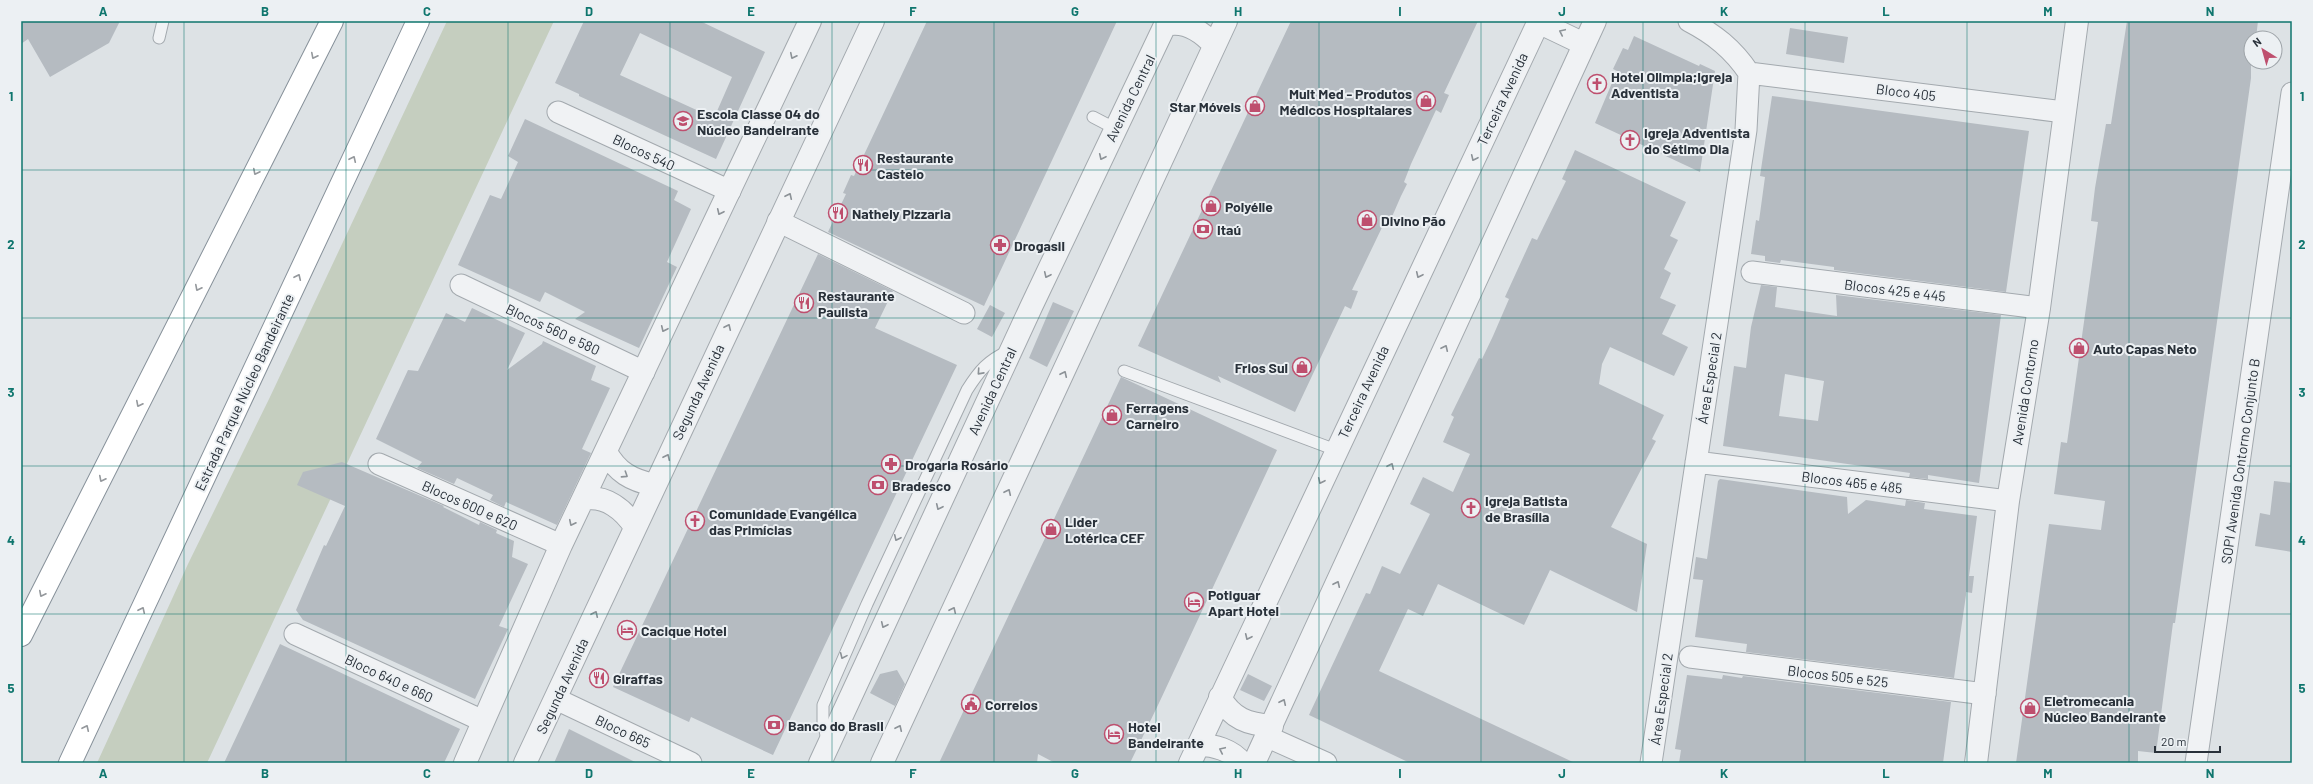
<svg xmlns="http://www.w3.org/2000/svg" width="2313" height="784" viewBox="0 0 2313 784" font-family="Barlow,sans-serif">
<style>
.green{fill:#c5cebf}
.building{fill:#b5bbc1;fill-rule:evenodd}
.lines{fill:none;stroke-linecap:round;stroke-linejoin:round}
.service-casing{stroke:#a3a9ae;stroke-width:13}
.minor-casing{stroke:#a3a9ae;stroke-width:23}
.tertiary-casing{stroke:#a3a9ae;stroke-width:24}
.trunk-casing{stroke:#87919a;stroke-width:24}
.service{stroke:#f0f2f4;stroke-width:11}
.minor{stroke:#f0f2f4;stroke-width:21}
.tertiary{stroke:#f0f2f4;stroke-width:22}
.trunk{stroke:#fff;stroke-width:22}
.oneway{stroke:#8c9297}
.oneway2{stroke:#94989c}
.grid{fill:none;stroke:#0f766e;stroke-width:1;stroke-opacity:0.55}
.labels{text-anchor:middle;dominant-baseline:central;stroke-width:4;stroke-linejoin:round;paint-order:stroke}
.poi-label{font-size:14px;font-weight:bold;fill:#29313a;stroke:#ecf0f3;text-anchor:start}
.street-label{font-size:14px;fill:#29313a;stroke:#ecf0f3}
.neatline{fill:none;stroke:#0f766e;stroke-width:1.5}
.grid-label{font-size:13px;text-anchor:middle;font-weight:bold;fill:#0f766e}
</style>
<rect width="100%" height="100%" fill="#dde2e5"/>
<path class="green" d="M447 21H554L207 763H97L188 564 270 397Z"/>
<path class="building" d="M21 21H120L109 43 50 77 28 39 21 44Z
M584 21H700L765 52 716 159 579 96V94L555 83ZM640 33 732 77 714 118 620 75Z
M927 21H1117L984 306 828 232 846 194 843 193 851 175 854 176Z
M1291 21H1478L1444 93 1449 95 1441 113 1436 110 1411 164 1404 182 1407 184 1401 196 1391 219 1387 217 1352 290 1358 291 1351 309 1345 306 1295 412 1218 376 1221 383 1138 346Z
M2127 21H2258L2256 38H2251V78L2175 623H2173L2156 753 2138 751V763H2016L2049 524 2101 530 2105 501 2054 494 2061 442 2067 443 2098 222 2091 221 2095 188 2106 124H2111Z
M1790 28 1848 37 1844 63 1786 54Z
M1634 36 1699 66 1700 64 1715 71 1700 172 1595 123 1617 71 1613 69 1623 48 1628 50Z
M1772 96 2029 131 2006 292 1834 270V267L1781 260 1780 263 1765 261V256L1751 254 1756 220 1759 221 1765 177 1760 176Z
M525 119 678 191 674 200 691 209 667 262 677 267 639 348 575 319 585 312 545 292 540 302 458 265 490 195 501 199 518 162 508 156Z
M1575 150 1686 202 1670 236 1678 240 1664 269 1671 273 1660 298 1676 305 1662 334 1688 347 1674 376 1610 347 1602 364 1599 384 1664 415 1652 439 1656 441 1611 527 1647 544 1637 612 1550 570 1524 625 1438 584 1423 616 1408 609 1379 671 1575 763H1410L1309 715 1366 593 1370 594 1382 566 1400 574 1430 514 1410 504 1423 477 1453 492 1470 454 1443 442 1454 417 1451 415 1479 358 1482 359 1493 336 1509 299 1505 297 1532 238 1537 240 1566 181 1562 179Z
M818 254 893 291 875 328 957 365 773 755 691 717 689 722 613 687Z
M1761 285 1777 287 1775 307 1837 316 1836 295 2001 315 1979 483 1928 475V479L1909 477 1910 473 1723 446 1734 366 1746 368 1751 327ZM1785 374 1824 381 1818 421 1779 416Z
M1053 302 1074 311 1047 367 1029 358Z
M990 305 1005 313 992 337 977 329Z
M472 308 525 333 507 370 542 344 543 341 596 366 591 380 610 388 582 449 591 453 557 525 506 502 504 507 490 500 493 495 457 478 454 484 417 468 422 462 376 439 408 370 418 371 446 313 465 322Z
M1121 377 1277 450 1159 703 1130 763H1055L1038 754 1037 763H939Z
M342 462 444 506 443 507 479 525 480 522 497 530 496 533 514 541 512 557 528 564 499 626 508 629 475 699 303 620 296 610 324 545 326 546 345 506 297 485 303 472Z
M1720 479 1847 497 1848 514 1866 500 1905 506 1906 500 1925 503 1924 509 1977 516 1969 576H1974L1972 593 1966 592V595L1954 678 1746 652 1747 644 1695 637 1703 580 1693 579 1696 557 1707 559 1718 481Z
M2274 481 2292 483V552L2255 546 2260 513 2270 515Z
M280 644 460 729 444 763H224Z
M897 670 905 684 895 706 870 693 880 674Z
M1248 674 1272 686 1264 701 1240 690Z
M1687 675 1722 679 1723 675 1742 678 1743 676 1951 702 1943 763H1679L1681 750 1675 749Z
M569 729 637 763H554Z"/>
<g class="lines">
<defs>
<path id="service" d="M159 38 163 21
M1093 117 1116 129
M1124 371 1336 450
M827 740 823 721V705L867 604 967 390C979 371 988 360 1009 351"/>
<path id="minor" d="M1749 73 2064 112
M558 112 730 191
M778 221 964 313
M1752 272 2039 308
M461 285 644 372
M1696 462 2008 501
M379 464 561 545
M295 634 483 721
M1690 657 1985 694
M556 699 691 763
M1268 737 1326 763
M1651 763 1746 130 1749 73C1733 49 1714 34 1689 21
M2196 763 2292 93"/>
<path id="tertiary" d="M1538 22 1584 44
M1166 25C1185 20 1201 31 1214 45
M606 452C617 472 631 480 654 485
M584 499C606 495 624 510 635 527
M1220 697C1232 719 1248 724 1272 726
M1199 745C1214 745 1232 750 1242 763
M465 763 561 545 810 21
M525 763 873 21
M820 763 1032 305 1167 21
M882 763 1226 21
M1190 763 1539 21
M1254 763 1595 21
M1976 763 2008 501 2039 308 2077 21"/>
<path id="trunk" d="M21 635 332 21
M70 763 418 21"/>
</defs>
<use href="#service" class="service-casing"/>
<use href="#minor" class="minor-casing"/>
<use href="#tertiary" class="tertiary-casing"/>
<use href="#trunk" class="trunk-casing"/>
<use href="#service" class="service"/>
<use href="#minor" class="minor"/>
<use href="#tertiary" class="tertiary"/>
<use href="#trunk" class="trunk"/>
</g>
<defs><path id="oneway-chevron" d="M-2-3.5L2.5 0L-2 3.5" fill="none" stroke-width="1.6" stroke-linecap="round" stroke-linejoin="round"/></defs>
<g class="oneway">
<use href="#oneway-chevron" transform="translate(1562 32) rotate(-155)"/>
<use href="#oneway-chevron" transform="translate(793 56) rotate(116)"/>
<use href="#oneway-chevron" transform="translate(1102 157) rotate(115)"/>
<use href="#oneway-chevron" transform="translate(1474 158) rotate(115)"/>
<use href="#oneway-chevron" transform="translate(789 196) rotate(-65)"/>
<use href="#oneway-chevron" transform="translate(720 212) rotate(115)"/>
<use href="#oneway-chevron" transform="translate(1047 275) rotate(115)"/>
<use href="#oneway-chevron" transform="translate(1419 275) rotate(115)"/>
<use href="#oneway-chevron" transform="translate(728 327) rotate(-65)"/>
<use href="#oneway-chevron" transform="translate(664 329) rotate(115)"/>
<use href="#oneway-chevron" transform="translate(1445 348) rotate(-65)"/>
<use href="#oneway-chevron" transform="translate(980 372) rotate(132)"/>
<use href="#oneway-chevron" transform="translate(1064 374) rotate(-65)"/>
<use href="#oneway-chevron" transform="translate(667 457) rotate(-65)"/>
<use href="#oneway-chevron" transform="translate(1391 466) rotate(-65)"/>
<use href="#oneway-chevron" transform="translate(625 475) rotate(33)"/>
<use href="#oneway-chevron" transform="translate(1321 481) rotate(115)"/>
<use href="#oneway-chevron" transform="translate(1008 492) rotate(-65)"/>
<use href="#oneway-chevron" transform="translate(939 507) rotate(115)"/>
<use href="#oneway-chevron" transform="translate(572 523) rotate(116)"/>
<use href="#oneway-chevron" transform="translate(897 538) rotate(115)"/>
<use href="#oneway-chevron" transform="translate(1337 584) rotate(-65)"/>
<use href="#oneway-chevron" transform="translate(953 610) rotate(-65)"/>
<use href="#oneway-chevron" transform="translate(595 614) rotate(-65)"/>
<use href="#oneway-chevron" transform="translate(884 625) rotate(115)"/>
<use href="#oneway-chevron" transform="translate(1248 637) rotate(115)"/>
<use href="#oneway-chevron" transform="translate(843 656) rotate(114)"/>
<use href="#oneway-chevron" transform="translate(1283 702) rotate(-65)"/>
<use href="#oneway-chevron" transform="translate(899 728) rotate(-65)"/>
<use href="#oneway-chevron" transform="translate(1222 750) rotate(-155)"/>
</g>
<g class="oneway2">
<use href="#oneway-chevron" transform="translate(314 56) rotate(117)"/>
<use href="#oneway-chevron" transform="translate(353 159) rotate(-65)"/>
<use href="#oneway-chevron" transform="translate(256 172) rotate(117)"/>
<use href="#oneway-chevron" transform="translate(298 277) rotate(-65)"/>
<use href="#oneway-chevron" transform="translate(198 288) rotate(117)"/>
<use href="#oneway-chevron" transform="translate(139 404) rotate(117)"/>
<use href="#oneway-chevron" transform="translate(102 479) rotate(117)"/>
<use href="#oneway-chevron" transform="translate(42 594) rotate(117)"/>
<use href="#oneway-chevron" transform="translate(142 610) rotate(-65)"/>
<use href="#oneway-chevron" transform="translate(86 728) rotate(-65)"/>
</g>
<path class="grid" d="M184 21V763M346 21V763M508 21V763M670 21V763M832 21V763M994 21V763M1156 21V763M1319 21V763M1481 21V763M1643 21V763M1805 21V763M1967 21V763M2129 21V763M21 170H2292M21 318H2292M21 466H2292M21 614H2292"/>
<defs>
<symbol id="church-ring" viewBox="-11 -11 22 22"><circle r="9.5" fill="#ecf0f3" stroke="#be4f6e" stroke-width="1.5"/><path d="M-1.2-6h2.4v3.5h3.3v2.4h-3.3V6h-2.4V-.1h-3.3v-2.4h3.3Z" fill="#be4f6e"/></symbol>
<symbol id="shop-ring" viewBox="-11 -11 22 22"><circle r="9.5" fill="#ecf0f3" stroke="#be4f6e" stroke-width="1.5"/><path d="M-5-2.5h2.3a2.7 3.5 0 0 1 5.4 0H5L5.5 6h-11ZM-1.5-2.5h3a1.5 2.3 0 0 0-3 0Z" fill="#be4f6e"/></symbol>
<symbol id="school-ring" viewBox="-11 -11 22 22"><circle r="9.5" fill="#ecf0f3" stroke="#be4f6e" stroke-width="1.5"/><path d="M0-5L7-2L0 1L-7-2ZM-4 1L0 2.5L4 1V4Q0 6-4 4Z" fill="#be4f6e"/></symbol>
<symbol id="restaurant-ring" viewBox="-11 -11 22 22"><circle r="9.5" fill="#ecf0f3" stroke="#be4f6e" stroke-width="1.5"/><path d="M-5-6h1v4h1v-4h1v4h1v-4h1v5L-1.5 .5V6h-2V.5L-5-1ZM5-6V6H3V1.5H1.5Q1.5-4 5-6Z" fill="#be4f6e"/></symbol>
<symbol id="bank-ring" viewBox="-11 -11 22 22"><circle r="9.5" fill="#ecf0f3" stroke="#be4f6e" stroke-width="1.5"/><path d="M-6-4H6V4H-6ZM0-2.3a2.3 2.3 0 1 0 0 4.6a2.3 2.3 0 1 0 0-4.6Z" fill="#be4f6e"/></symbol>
<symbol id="pharmacy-ring" viewBox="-11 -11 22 22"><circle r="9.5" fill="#ecf0f3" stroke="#be4f6e" stroke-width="1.5"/><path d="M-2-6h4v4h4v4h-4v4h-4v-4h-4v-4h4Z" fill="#be4f6e"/></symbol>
<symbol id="hotel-ring" viewBox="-11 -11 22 22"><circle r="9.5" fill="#ecf0f3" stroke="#be4f6e" stroke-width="1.5"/><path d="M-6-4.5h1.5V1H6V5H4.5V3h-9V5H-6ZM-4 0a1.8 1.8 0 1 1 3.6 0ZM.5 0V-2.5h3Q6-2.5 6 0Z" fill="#be4f6e"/></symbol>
<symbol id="civic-ring" viewBox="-11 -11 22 22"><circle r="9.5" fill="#ecf0f3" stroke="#be4f6e" stroke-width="1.5"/><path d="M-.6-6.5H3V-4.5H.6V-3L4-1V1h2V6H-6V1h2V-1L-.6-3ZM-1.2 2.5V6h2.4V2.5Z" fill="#be4f6e"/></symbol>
</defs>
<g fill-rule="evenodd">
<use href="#church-ring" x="1586" y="73" width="22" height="22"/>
<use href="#shop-ring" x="1415" y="90" width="22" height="22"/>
<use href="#shop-ring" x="1244" y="95" width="22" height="22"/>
<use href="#school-ring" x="672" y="110" width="22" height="22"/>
<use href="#church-ring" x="1619" y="129" width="22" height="22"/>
<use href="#restaurant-ring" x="852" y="154" width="22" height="22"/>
<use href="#shop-ring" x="1200" y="195" width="22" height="22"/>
<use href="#restaurant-ring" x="827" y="202" width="22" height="22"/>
<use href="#shop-ring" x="1356" y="209" width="22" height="22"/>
<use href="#bank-ring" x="1192" y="218" width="22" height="22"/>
<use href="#pharmacy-ring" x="989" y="234" width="22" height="22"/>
<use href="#restaurant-ring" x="793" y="292" width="22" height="22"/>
<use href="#shop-ring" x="2068" y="337" width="22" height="22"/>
<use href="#shop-ring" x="1291" y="356" width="22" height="22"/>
<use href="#shop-ring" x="1101" y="404" width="22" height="22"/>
<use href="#pharmacy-ring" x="880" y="453" width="22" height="22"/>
<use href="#bank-ring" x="867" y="474" width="22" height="22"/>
<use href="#church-ring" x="1460" y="497" width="22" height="22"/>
<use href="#church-ring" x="684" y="510" width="22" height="22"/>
<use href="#shop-ring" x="1040" y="518" width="22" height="22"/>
<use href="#hotel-ring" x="1183" y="591" width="22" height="22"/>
<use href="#hotel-ring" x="616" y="619" width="22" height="22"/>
<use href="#restaurant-ring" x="588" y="667" width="22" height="22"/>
<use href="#civic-ring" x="960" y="693" width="22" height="22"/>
<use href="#shop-ring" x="2019" y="697" width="22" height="22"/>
<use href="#bank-ring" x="763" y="714" width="22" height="22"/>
<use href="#hotel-ring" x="1103" y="723" width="22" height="22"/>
</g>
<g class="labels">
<g class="poi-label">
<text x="1611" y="76">Hotel Olimpia;Igreja<tspan x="1611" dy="16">Adventista</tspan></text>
<text x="1412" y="93" text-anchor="end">Mult Med - Produtos<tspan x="1412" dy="16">Médicos Hospitalares</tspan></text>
<text x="1241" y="106" text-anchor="end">Star Móveis</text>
<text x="697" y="113">Escola Classe 04 do<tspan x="697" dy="16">Núcleo Bandeirante</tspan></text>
<text x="1644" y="132">Igreja Adventista<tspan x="1644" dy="16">do Sétimo Dia</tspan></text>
<text x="877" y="157">Restaurante<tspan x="877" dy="16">Castelo</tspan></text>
<text x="1225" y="206">Polyélle</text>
<text x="852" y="213">Nathely Pizzaria</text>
<text x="1381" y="220">Divino Pão</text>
<text x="1217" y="229">Itaú</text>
<text x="1014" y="245">Drogasil</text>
<text x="818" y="295">Restaurante<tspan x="818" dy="16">Paulista</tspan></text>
<text x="2093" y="348">Auto Capas Neto</text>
<text x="1288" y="367" text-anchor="end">Frios Sul</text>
<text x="1126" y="407">Ferragens<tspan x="1126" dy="16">Carneiro</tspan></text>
<text x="905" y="464">Drogaria Rosário</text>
<text x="892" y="485">Bradesco</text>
<text x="1485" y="500">Igreja Batista<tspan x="1485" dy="16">de Brasília</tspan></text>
<text x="709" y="513">Comunidade Evangélica<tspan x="709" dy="16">das Primícias</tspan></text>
<text x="1065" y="521">Lider<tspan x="1065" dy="16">Lotérica CEF</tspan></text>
<text x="1208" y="594">Potiguar<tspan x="1208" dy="16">Apart Hotel</tspan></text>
<text x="641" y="630">Cacique Hotel</text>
<text x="613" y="678">Giraffas</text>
<text x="2044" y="700">Eletromecania<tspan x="2044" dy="16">Núcleo Bandeirante</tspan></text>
<text x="985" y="704">Correios</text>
<text x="788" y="725">Banco do Brasil</text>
<text x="1128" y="726">Hotel<tspan x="1128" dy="16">Bandeirante</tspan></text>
</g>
<g class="street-label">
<text transform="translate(1906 92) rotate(7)">Bloco 405</text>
<text transform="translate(1130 98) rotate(-64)">Avenida Central</text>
<text transform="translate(1502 99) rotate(-65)">Terceira Avenida</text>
<text transform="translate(644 152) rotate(25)">Blocos 540</text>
<text transform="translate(1895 290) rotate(7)">Blocos 425 e 445</text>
<text transform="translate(553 329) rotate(25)">Blocos 560 e 580</text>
<text transform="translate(1709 378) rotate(-81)">Área Especial 2</text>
<text transform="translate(992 391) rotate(-65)">Avenida Central</text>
<text transform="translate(244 392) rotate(-65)">Estrada Parque Núcleo Bandeirante</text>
<text transform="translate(698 392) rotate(-65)">Segunda Avenida</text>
<text transform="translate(1363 392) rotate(-65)">Terceira Avenida</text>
<text transform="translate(2025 392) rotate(-81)">Avenida Contorno</text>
<text transform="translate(2240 461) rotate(-82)">SOPI Avenida Contorno Conjunto B</text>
<text transform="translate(1852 482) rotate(7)">Blocos 465 e 485</text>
<text transform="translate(470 505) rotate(24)">Blocos 600 e 620</text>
<text transform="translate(1838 676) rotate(7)">Blocos 505 e 525</text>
<text transform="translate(389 678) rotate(25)">Bloco 640 e 660</text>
<text transform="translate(562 686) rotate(-65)">Segunda Avenida</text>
<text transform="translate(1661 699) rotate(-82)">Área Especial 2</text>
<text transform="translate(623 731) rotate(25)">Bloco 665</text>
</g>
</g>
<rect width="2313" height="784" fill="none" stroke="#ecf0f3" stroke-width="44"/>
<g transform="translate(2263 50) rotate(323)"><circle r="19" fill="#ecf0f3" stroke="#9ea4a9"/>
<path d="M0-3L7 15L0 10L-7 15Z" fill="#be4f6e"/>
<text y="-6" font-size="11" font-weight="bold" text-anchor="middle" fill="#29313a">N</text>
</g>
<path d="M2155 746v6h65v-6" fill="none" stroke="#29313a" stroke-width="2"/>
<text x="2161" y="746" font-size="12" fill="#29313a" stroke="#ecf0f3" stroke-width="3" paint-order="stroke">20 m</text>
<rect x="22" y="22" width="2269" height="740" class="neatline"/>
<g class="grid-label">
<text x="103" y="16">A</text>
<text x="265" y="16">B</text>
<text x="427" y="16">C</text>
<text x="589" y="16">D</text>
<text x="751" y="16">E</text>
<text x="913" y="16">F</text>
<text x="1075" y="16">G</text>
<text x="1238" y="16">H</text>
<text x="1400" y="16">I</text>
<text x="1562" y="16">J</text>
<text x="1724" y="16">K</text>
<text x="1886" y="16">L</text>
<text x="2048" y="16">M</text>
<text x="2210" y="16">N</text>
<text x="11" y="101">1</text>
<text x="2302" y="101">1</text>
<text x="11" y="249">2</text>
<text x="2302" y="249">2</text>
<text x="11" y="397">3</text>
<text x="2302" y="397">3</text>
<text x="11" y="545">4</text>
<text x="2302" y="545">4</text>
<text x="11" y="693">5</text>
<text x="2302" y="693">5</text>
<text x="103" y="778">A</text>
<text x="265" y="778">B</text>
<text x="427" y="778">C</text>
<text x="589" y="778">D</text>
<text x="751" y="778">E</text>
<text x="913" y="778">F</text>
<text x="1075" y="778">G</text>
<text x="1238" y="778">H</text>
<text x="1400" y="778">I</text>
<text x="1562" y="778">J</text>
<text x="1724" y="778">K</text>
<text x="1886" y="778">L</text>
<text x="2048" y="778">M</text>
<text x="2210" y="778">N</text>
</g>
</svg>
